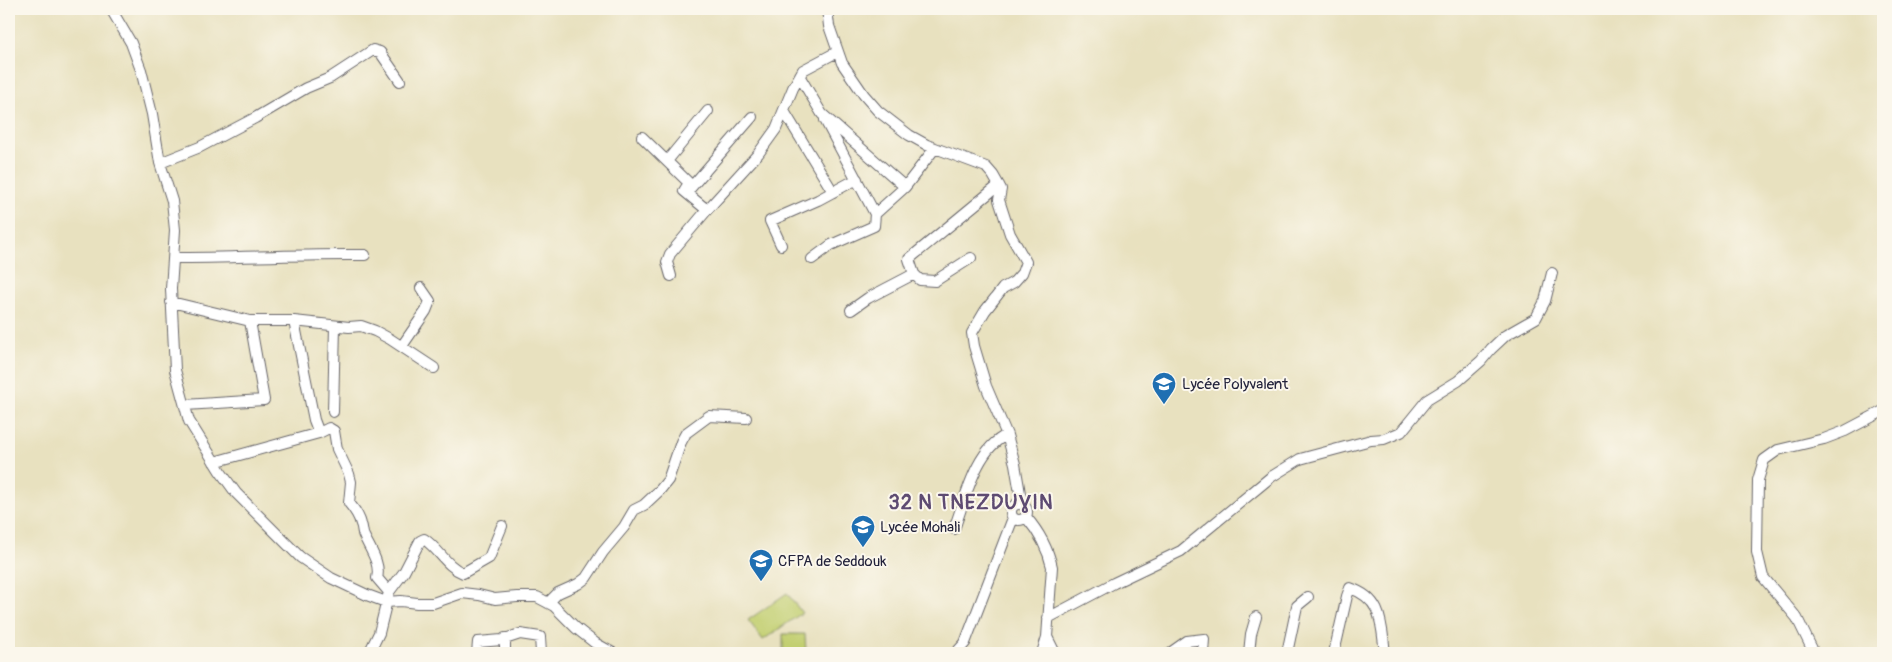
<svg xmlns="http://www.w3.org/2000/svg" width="1892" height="662" viewBox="0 0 1892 662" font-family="Pangolin,sans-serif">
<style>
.garden{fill:#c2cf71;stroke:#727856}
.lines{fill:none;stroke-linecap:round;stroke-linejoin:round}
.minor-casing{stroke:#676569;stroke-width:12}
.minor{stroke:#fff;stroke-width:10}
.labels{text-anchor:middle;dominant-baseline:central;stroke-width:4;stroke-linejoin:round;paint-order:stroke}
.poi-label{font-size:15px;fill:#22223b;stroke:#fbf7ec;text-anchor:start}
.district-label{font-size:20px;font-weight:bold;letter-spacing:1px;fill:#5e4b72;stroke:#fbf7ec}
</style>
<rect width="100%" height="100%" fill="#fbf7ec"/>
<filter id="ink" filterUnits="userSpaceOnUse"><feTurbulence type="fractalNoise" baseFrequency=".02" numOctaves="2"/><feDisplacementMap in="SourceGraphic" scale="10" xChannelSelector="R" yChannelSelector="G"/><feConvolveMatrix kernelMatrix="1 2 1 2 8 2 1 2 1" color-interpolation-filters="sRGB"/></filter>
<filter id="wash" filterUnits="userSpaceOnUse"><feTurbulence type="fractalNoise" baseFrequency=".0096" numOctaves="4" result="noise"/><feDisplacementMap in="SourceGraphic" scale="20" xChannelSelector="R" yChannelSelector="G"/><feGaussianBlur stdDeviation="1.12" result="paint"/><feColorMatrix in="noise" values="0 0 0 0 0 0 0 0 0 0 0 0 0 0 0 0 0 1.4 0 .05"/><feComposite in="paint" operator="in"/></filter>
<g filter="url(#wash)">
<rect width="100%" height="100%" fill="#e8e1bf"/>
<path class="garden" d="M787 593 802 613 763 640 748 620Z
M783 634H805L806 653H783Z"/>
</g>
<g filter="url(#ink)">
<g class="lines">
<defs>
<path id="minor" d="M111 9 131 43 141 70 152 114 160 163 172 201 175 230 171 289 175 370 189 421 220 471 236 493 300 557 331 578 367 595 386 602 401 601 417 603H433L462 593 479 595 495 599 517 597H537L554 606 576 628 595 643 613 653
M827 9 829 26 842 63 864 95 878 111 909 135 927 145 986 167 993 175 1001 189 999 200 1010 234 1026 262 1022 273 1014 282 1003 288 985 311 972 333 974 346 986 386 1007 435 1015 464 1021 499 1025 506
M800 77 822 114 905 187
M784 111 833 192
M825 120 875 214
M642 137 689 183 684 191 707 210
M667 161 708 111
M160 163 200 147 255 118 306 88 330 78 373 50 380 52 400 81
M687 192 752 117
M781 245 770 221 818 200 857 179
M173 258C237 258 301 254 365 255
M812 259 831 245 874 226 875 214 905 187 935 148
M914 274 920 280 935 281 971 258
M671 276 667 262 670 254 707 210 758 154 776 129 793 88 803 70 837 52
M171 302 250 321H294L349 327 361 326 375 331 390 339 434 368
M851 310 868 298 914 274 909 259 999 185
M294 321 314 420 319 433
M402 346 426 311 430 301 421 288
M185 405 264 400 250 321
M333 412 335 326
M214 462 319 433 329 428 334 431 337 449 349 474 351 482 349 503C355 510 359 516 361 524 363 528 362 533 364 536 370 549 381 564 377 578L389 592 379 633 369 653
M1011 512a8 8 0 1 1 16 0a8 8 0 1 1-16 0Z
M1026 517C1038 531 1048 549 1052 567L1047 637 1042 653
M954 529C965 500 976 448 1007 435
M389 592 404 572 420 541 424 539C439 549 446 566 463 573L489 558 502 526
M548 603 558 593 578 584 586 578 603 552 624 527 634 510 644 505 660 490 668 480 681 442 686 433 709 416 746 418
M1048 618 1114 583 1181 551 1271 477 1300 459 1371 440 1384 439 1401 432 1427 400 1458 381 1481 361 1491 349 1506 335 1536 318 1545 301 1552 273
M1047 637 1055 653
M477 653 478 642 502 640 520 634 540 637 541 653
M505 653V638
M956 653 965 643 1013 518
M1170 653 1187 641 1204 639 1203 653
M1249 653 1251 634 1256 617
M1287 653 1297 606 1308 597
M1334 653 1347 596 1350 588C1383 599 1381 624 1385 653
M1814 653 1797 618 1763 577 1757 552 1758 480 1764 460 1778 450 1824 439 1845 431 1883 411"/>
</defs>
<use href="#minor" class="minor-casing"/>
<use href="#minor" class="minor"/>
</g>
</g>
<defs>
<symbol id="school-pin" viewBox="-11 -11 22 30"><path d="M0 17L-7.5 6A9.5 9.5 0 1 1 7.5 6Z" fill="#1f6fb2" stroke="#fbf7ec"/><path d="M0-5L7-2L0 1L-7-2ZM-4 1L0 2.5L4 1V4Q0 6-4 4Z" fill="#fff"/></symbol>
<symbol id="university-pin" viewBox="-11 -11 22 30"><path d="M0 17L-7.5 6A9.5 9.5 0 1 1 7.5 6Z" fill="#1f6fb2" stroke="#fbf7ec"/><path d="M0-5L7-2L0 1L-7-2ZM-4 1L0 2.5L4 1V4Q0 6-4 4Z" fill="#fff"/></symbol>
</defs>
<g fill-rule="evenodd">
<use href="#school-pin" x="1150" y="370" width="28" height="38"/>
<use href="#school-pin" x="849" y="513" width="28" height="38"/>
<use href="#university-pin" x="747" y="547" width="28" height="38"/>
</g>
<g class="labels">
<g class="poi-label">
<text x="1182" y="384">Lycée Polyvalent</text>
<text x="880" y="527">Lycée Mohali</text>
<text x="778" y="561">CFPA de Seddouk</text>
</g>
<g class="district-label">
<text x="971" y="502">32 N TNEZDUƔIN</text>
</g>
</g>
<rect width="1892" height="662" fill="none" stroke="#fbf7ec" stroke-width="30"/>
</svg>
